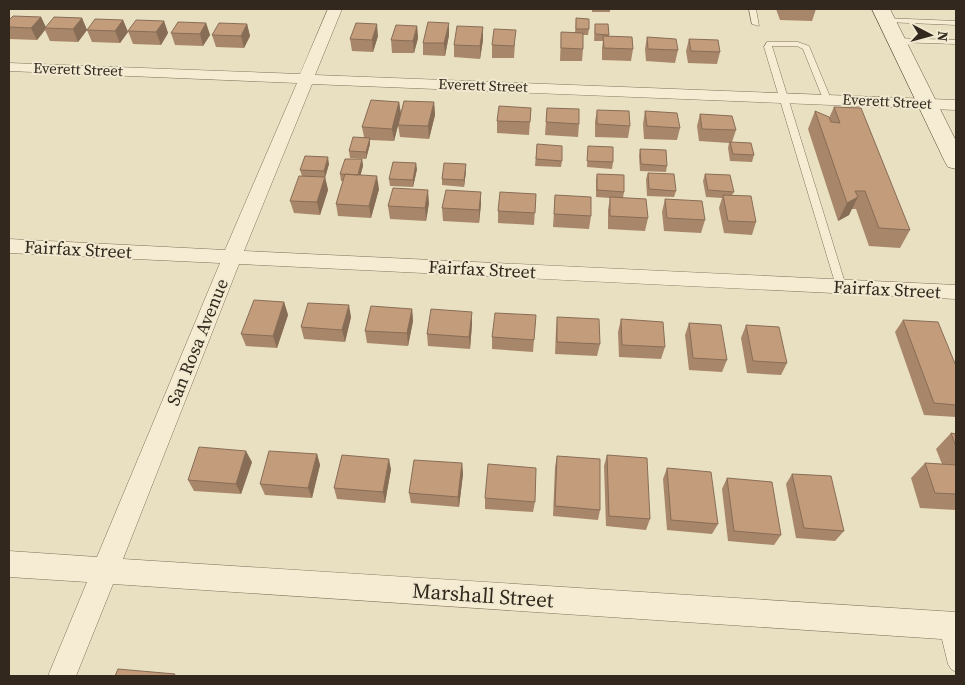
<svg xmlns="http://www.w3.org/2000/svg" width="965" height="685" viewBox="0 0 965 685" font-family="'Source Serif 4',serif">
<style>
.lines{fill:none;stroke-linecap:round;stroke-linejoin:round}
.lane-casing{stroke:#80705b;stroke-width:1}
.street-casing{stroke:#80705b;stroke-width:1}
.secondary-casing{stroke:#62523e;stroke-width:1}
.lane{fill:#f5ecd3;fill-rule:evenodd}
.street{fill:#f5ecd3;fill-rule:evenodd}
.secondary{fill:#f5ecd3;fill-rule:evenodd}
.wall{fill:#a8866a}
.shaded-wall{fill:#886d56}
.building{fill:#c39c7b;stroke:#886d56}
.labels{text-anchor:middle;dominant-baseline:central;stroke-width:4;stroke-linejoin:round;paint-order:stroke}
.far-street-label{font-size:15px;fill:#32281d;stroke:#f1e9d0}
.street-label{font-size:18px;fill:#32281d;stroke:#f1e9d0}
.near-street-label{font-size:21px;fill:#32281d;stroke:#f1e9d0}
</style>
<rect width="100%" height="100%" fill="#e9dfc1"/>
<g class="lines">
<defs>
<path id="lane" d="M749 9H756L759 26 752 24Z
M883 18 956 21V25L886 22 882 20Z
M893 38 956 40V44L896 42H893Z
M767 42H798L809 46 831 99 827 101 823 99 803 49 797 46H772L846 286 845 289H837L836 286 764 47Z
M946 620 951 622 956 637V672L951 669 948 664 939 627 941 622Z"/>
<path id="street" d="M328 9H342L315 75 956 100V110L312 84 244 251 956 285V299L239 264 123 559 956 612V640L113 584 76 676H48L87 582 9 577V551L97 557 220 263 9 253V239L225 250 297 83 9 71V63L300 74Z"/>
<path id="secondary" d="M872 9H890L956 141V169L948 167 945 162Z"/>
</defs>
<use href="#lane" class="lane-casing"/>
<use href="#street" class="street-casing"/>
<use href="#secondary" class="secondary-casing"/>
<use href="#lane" class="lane"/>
<use href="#street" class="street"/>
<use href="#secondary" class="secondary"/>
</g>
<path class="wall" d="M592 9H610V12H592Z
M776 9H816L812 21 780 20Z
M41 17 46 27 82 18 87 30 123 20 128 32 120 43 92 42 87 30 78 42 50 41 45 30 37 40 9 39V20Z
M576 18 589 29 588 35H583V49L582 61H560L561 32 575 33Z
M164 21 168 33 161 45 133 44 128 31Z
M206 23 210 35 203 46 175 45 171 33Z
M247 24 250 36 244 48 216 47 212 35Z
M595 24H608L609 36 633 49 631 61 602 60V48L603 41H594Z
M417 26 418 38 414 53H392L391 40Z
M483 27V40L480 59 454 57V45Z
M449 35 445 56 423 55V43Z
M378 36 373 52 352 51 350 39Z
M647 37 678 50 675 63 646 61 645 49Z
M689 39 720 52 717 64 688 63 686 51Z
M515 42 514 58H492V45Z
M399 102 401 114 394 141 370 140V144L366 159 350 158 349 151 364 137 362 127Z
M434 102 435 115 429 139 400 137 398 125Z
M834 107 910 230 900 248 869 246 856 209H851L849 215 838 221 808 129 815 111 829 118Z
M531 108 529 135 497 133V121Z
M547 108 579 124 578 137 545 135Z
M597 110 630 126 628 138 595 137V122Z
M645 111 680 128 677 140 644 139 643 124Z
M700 114 736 130 732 142 754 155 752 162 730 161 728 148 729 143 699 141 697 126Z
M537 144 562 161 561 167 535 166Z
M588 146 613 162 612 169 587 167Z
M640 149 667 166 666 172 640 171 639 156Z
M362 159 363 166 360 175 379 189 371 218 338 216 336 204 343 181H341L340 174Z
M329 164 325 177 328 190 320 215 294 213 290 201 302 176 300 170Z
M417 169 413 187 390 186 389 179Z
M466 171 464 187 442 185V179Z
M648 173 676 191 674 197 647 196 646 179Z
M597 174 624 192 623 198 648 218 645 231 608 229V210L610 198 596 197V180Z
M705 174 734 192 732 195 756 222 752 235 724 233 719 208 722 198 706 197 703 181Z
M481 192V204L479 223 443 221 442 208Z
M536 194 534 225 498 223V211Z
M555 195 591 216 589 229 553 227Z
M665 199 705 220 701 233 664 231 662 212Z
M429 203 426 221 390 219 388 206Z
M284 302 288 315 277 348 246 346 241 334Z
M412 309 413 321 408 346 367 343 365 331Z
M472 312V324L470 349 428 346 427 334Z
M536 315 533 352 492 349V337Z
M351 317 345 342 304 339 301 327Z
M557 317 600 344 597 356 555 354 556 329Z
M621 319 665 347 661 359 619 357 618 332Z
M903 320 956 366V417L924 415 895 332Z
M689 323 727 360 722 372 689 370 685 335Z
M746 325 787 363 781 375 747 373 741 338Z
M951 433 956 434V510L920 508 911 478 925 463 942 464 936 449Z
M317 454 320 465 312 498 265 495 260 484Z
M607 455 650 519 646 530 606 526 604 466Z
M557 456 600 510 598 520 553 516 555 467Z
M252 462 241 494 194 491 188 480Z
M462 463 463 474 459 507 411 503 409 493Z
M667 468 718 524 712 534 667 530 663 479Z
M391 469 385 503 337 499 334 488Z
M792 474 844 531 835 541 796 538 786 484Z
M727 478 781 535 774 545 728 541 722 489Z
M485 498 535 502 533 512 485 509Z"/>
<path class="shaded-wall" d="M41 17 46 28H45V30L37 40 31 28Z
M82 18 87 30 78 42 73 29Z
M123 20 128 32 120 43 115 31Z
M164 21 168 33 161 45 156 32Z
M206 23 210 35 203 46 200 34Z
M449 23V35L445 56 444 43Z
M247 24 250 36 244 48 241 36Z
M377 24 378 36 373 52 372 40Z
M417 26 418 38 414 53 413 41Z
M483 27V40L480 59V46Z
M399 102 401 114 394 141 392 129Z
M434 102 435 115 429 139 428 126Z
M370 138V144L366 159V152Z
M328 157 329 164 325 178 324 171Z
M362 159 363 166 359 181 358 175Z
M416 163 417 169 413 187V180Z
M466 164V171L464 187V180Z
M377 176 379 189 371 218 369 206Z
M325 177 328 190 320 215 317 202Z
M428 190 429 203 426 221 425 208Z
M481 192V204L479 223V210Z
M858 197 849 215 838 221 847 203Z
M284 302 288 315 277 348 273 336Z
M349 305 351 317 345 342 342 330Z
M412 309 413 321 408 346 407 333Z
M472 312V324L470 349 469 337Z
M246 451 252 462 241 494 236 484Z
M317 454 320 465 312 498 308 488Z
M389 459 391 469 385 503 383 492Z
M462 463 463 474 459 507 458 497Z"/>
<path class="building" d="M13 16 41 17 31 28 9 27V20Z
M54 17 82 18 73 29 45 28Z
M576 18 589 19V29H576Z
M95 19 123 20 115 31 87 30Z
M136 20 164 21 156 32 128 31Z
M178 22 206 23 200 34 171 33Z
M428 22 449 23 444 43H423Z
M219 23 247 24 241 36 212 35Z
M356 23 377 24 372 40 350 39Z
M595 24H608L609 35 595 34Z
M396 25 417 26 413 41 391 40Z
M457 26 483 27 480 46 454 45Z
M494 29 516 30 514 46 492 45Z
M561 32 583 33V49L561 48Z
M603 36 632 37 633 49 604 48Z
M647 37 676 39 678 50 648 49Z
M689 39 718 40 720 52 691 51Z
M371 100 399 102 392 129 362 127Z
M404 101 434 102 428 126 398 125Z
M499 106 531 108 530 122 497 121Z
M834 107 861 108 910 230 879 228 865 191H855L858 197 847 203 815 111 829 117 831 122 840 123Z
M547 108 579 109V124L546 122Z
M597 110 629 111 630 126 597 124Z
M645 111 677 113 680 128 647 126Z
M700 114 732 116 736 130 702 129Z
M353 137 370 138 366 152 349 151Z
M730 142 751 143 754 155 733 154Z
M537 144 562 146V161L536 159Z
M588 146 613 147V162L587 161Z
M640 149 666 150 667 166 641 164Z
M305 156 328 157 324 171 300 170Z
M345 159H362L358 175 340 174Z
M393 162 416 163 413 180 389 179Z
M444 163 466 164 464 180 442 179Z
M648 173 674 174 676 191 649 189Z
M345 174 377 176 369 206 336 204Z
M597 174 624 175V192L597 190Z
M705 174 730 175 734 192 708 190Z
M299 176 325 177 317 202 290 201Z
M393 188 428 190 425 208 388 206Z
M446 190 481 192 479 210 442 208Z
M500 192 536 194 535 213 498 211Z
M555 195 591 197V216L554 214Z
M723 195 751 196 756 222 728 221Z
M610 197 646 199 648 218 610 216Z
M665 199 702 201 705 220 667 218Z
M254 300 284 302 273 336 241 334Z
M308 303 349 305 342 330 301 327Z
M371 306 412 309 407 333 365 331Z
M431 309 472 312 469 337 427 334Z
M495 313 536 315 534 340 492 337Z
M557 317 599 319 600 344 557 342Z
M621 319 663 322 665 347 622 345Z
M903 320 938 322 956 366V405L934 403Z
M689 323 721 325 727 360 693 358Z
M746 325 779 327 787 363 753 361Z
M951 433 956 434V447Z
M199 447 246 451 236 484 188 480Z
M269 451 317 454 308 488 260 484Z
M342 455 389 459 383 492 334 488Z
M607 455 647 458 650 519 609 516Z
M557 456 600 459V510L555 506Z
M414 460 462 463 458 497 409 493Z
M925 463 956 465V494L935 493Z
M488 464 536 468 535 502 485 498Z
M667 468 711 472 718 524 671 520Z
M792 474 831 476 844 531 804 528Z
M727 478 772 482 781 535 734 531Z
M118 669 175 674 174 676H115Z"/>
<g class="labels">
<g class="far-street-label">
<text transform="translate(78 69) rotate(2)">Everett Street</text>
<text transform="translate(483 85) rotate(2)">Everett Street</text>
<text transform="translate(887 101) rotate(3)">Everett Street</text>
</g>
<g class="street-label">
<text transform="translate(78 249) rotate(3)">Fairfax Street</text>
<text transform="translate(482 269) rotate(3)">Fairfax Street</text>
<text transform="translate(887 289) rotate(3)">Fairfax Street</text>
<text transform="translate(197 342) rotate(-68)">San Rosa Avenue</text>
</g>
<g class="near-street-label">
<text transform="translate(483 595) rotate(4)">Marshall Street</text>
</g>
</g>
<rect width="965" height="685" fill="none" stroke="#32281d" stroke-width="20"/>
<g transform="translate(930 35) rotate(96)" stroke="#f1e9d0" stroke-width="4" paint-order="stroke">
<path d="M0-4L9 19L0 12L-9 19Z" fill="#32281d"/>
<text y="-8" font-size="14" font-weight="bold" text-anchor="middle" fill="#32281d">N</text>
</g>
</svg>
